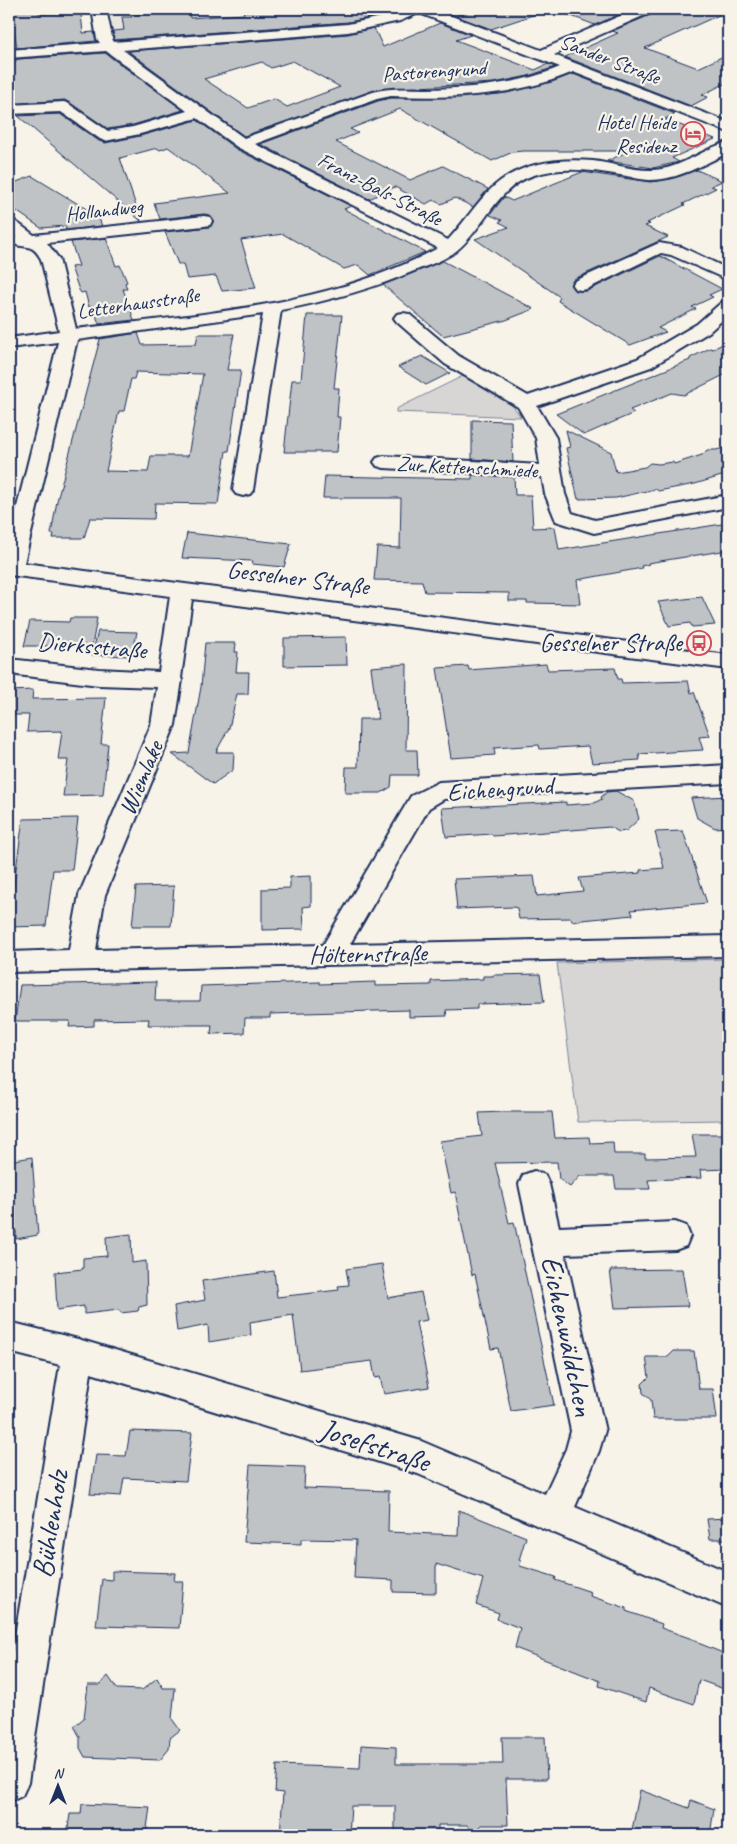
<svg xmlns="http://www.w3.org/2000/svg" width="737" height="1844" viewBox="0 0 737 1844" font-family="Caveat,sans-serif">
<style>
.built{fill:#e6e5de}
.green{fill:#d7d6d4;stroke:#798299}
.building{fill:#c0c3c5;stroke:#1b2f5e;fill-rule:evenodd}
.lines{fill:none;stroke-linecap:round;stroke-linejoin:round}
.minor-casing{stroke:#1b2f5e;stroke-width:4}
.minor{fill:#f7f3e8;fill-rule:evenodd}
.labels{text-anchor:middle;dominant-baseline:central;stroke-width:4.5;stroke-linejoin:round;paint-order:stroke}
.far-street-label{font-size:21px;fill:#1b2f5e;stroke:#f7f3e8}
.far-poi-label{font-size:21px;fill:#1b2f5e;stroke:#f7f3e8;text-anchor:end}
.street-label{font-size:25px;fill:#1b2f5e;stroke:#f7f3e8}
.poi-label{font-size:25px;fill:#1b2f5e;stroke:#f7f3e8;text-anchor:end}
.near-street-label{font-size:30px;fill:#1b2f5e;stroke:#f7f3e8}
</style>
<rect width="100%" height="100%" fill="#f7f3e8"/>
<filter id="ink" filterUnits="userSpaceOnUse"><feTurbulence type="fractalNoise" baseFrequency=".02" numOctaves="2"/><feDisplacementMap in="SourceGraphic" scale="10" xChannelSelector="R" yChannelSelector="G"/><feConvolveMatrix kernelMatrix="1 2 1 2 8 2 1 2 1" color-interpolation-filters="sRGB"/></filter>
<g filter="url(#ink)">
<path class="built" d="M105 9H201L206 32 119 38 110 35Z"/>
<path class="green" d="M465 375 509 401 521 417 396 412V409Z
M728 959V1120L578 1122 557 963Z"/>
<path class="building" d="M11 9H39V14L70 12V14H81L83 33 94 32 96 41 17 48Z
M251 9H365L369 18 348 22 114 40 113 31 124 30 122 17H132L131 15 178 11 179 14 189 13 190 18 244 14 243 11H252Z
M473 9H539V13L491 29 456 16Z
M558 9H632L595 25 558 11Z
M656 9H728V11L645 48 698 68 728 54V82L702 95 708 97 691 106 565 57 618 33 612 31 653 14Z
M440 23 471 35 456 40 535 70 548 64 555 67 528 76 494 83 379 89 244 136 128 51 348 34 374 28 383 47ZM293 61 340 87 287 107 274 99 248 108 204 79 262 62 271 68Z
M105 53 183 110 133 125 108 129 65 100 9 104V63L19 59Z
M573 74 675 114 665 119 715 139 672 158 679 162 653 168 607 161 629 151H523L513 152 492 161 400 109 350 129 358 133 336 142 410 180 443 166 488 189 473 207 455 198 441 204 433 200 426 204 395 187 369 199 260 144 378 101 391 98H460L507 93 552 82Z
M60 114 99 141 105 143 140 136 197 120 236 149 351 206 344 209 425 252 370 275 358 265 344 269 283 234 241 240 256 288 222 291 216 276 187 279 183 264H178L165 232 210 227 214 220 210 215 204 214 160 219 154 203 230 193 168 147 160 150 157 148 120 158 141 221 18 116Z
M697 170 722 181 711 186 716 188 683 204 685 205 647 223 650 224 645 226 668 237 574 279 570 284 575 291H587L660 256 722 289 709 295 713 297 692 307 696 309 658 328 666 332 630 345 558 301 560 297 475 239 509 227 499 222 502 220 490 215 504 197 512 201 582 172 650 182 671 179Z
M32 176 98 216 102 226 66 230 65 226 41 228 9 206V185Z
M106 238 116 266 120 265 127 282 125 283 127 289H123L134 320 99 324 93 306 89 307 85 292 81 293 79 290 71 267 79 266 71 242Z
M443 261 534 309 506 320 443 336 383 285Z
M307 315H342L334 388H339L337 417H340L337 452H284L292 380H301Z
M138 333 142 345 196 344 198 334H234L227 370H241L229 451H226L218 504 155 503 154 519 90 518 84 538H53L54 534H51L57 501 100 339ZM136 372 203 374 188 456H151L148 472 106 471 119 411H124L131 379H134Z
M728 341V373L684 395 672 393 630 410 634 413 584 435 556 414 690 360V358L710 348 713 349Z
M422 356 450 373 426 385 398 367Z
M472 420 511 421 513 462 472 459Z
M566 430 611 452 616 472 645 467 650 463 659 464 673 462 674 464 702 455 707 450H716L728 447V474L695 484 658 491 656 489 616 498 578 499 566 448 570 447Z
M472 475 514 477 515 495H531L533 528 555 527 559 550 728 523V550L648 563 649 564 641 566 642 568 577 580 580 604 527 603V601H509V593L425 592 422 581 374 580 377 547 400 548 401 498H323L325 476 472 479Z
M187 533 291 544 284 567 252 564 253 561 182 558Z
M702 597 715 625 692 627 690 623 669 626 658 602Z
M70 618H97L92 646H24L30 621 69 622Z
M98 631 137 632 132 656 92 655Z
M346 637 347 665 284 666V638Z
M205 643H236L235 652H238L236 672H249L248 694H237L229 728 216 752H234L233 770 213 784 172 754 189 753 201 687Z
M407 664 406 750H417L418 775H392L391 787 381 793H345L346 767H358L359 719H378L371 667Z
M546 664 548 670 615 668 618 679H621L622 683 688 681 691 693 694 692 710 736 699 737 703 750 639 754 640 760 592 763 588 746 540 749 539 745 494 748 495 755 451 758 437 668 468 666 469 670Z
M33 690 32 699 106 698 101 744H108L103 795 63 796 68 760H58L62 731 27 732 29 715H9V691Z
M616 791 634 801 639 819 626 831 619 832 610 827 493 836 492 834 446 837 442 808 566 802V805L594 803 602 799 601 797 607 792Z
M728 796V827L715 828 697 818 691 798Z
M78 818 72 870H53L46 926 9 927V892L13 891 23 819Z
M683 831 707 903 631 910 633 915 572 921 571 918 519 919 517 908 513 907 457 909 454 879 534 876 537 896 583 891 579 878 640 873V870L664 868 655 832Z
M311 876V906L303 907 304 929 262 930V889L290 888V877Z
M174 886 171 926H132L136 887Z
M540 974 544 1002 477 1004V1009L446 1010 447 1016 409 1017V1010L270 1014V1018H245L244 1033 211 1034 212 1025H148L149 1019 94 1020V1026L69 1027 70 1021H15L20 985 156 982 155 1001H200L201 986 320 982V984L375 982V986L431 985V981L483 979V976H493V975Z
M503 1112H552L555 1138 589 1137 590 1143 613 1142 614 1154H645V1158L696 1157 692 1134H728V1169L700 1170 701 1178 648 1180 650 1189H616L614 1176H580L570 1187 559 1179 557 1162 495 1163 509 1223 514 1222 554 1405 511 1411 498 1348 491 1349 475 1274 472 1275 455 1192 451 1193 440 1141 482 1136 479 1113Z
M32 1157 38 1235 16 1239V1231L11 1233 10 1225H9V1161Z
M131 1234 132 1263 146 1261 147 1305 139 1307 138 1311 121 1313 119 1310 84 1314V1306L57 1310 55 1272 83 1269V1258L107 1256 106 1237Z
M382 1264 388 1298 421 1292 427 1320 416 1322 429 1387 384 1394 380 1377 375 1378 372 1361 300 1370 293 1315 250 1322 251 1335 209 1342 208 1325 177 1331 174 1306 205 1300 202 1281 274 1271 277 1297 339 1290 338 1286 349 1285 346 1269Z
M682 1269 688 1306 615 1308 610 1270Z
M674 1351H694L699 1389H713L717 1419H653L651 1400 643 1393 642 1384 649 1377 646 1357H668Z
M130 1431 192 1433 186 1481 124 1478 121 1496 90 1494 96 1455 126 1456Z
M250 1465 305 1467 304 1488 389 1491 388 1532 458 1535 459 1510 526 1537 519 1560 521 1561 520 1566 556 1577 555 1580 591 1592 590 1596 626 1608V1611L662 1624 661 1628 698 1641V1643L728 1655 724 1689 699 1680 694 1704 649 1688 646 1702 599 1686 600 1681 515 1648 520 1628 497 1619 499 1613 476 1605 483 1579 436 1564V1593L393 1592V1580L354 1578 356 1540 301 1539V1544L244 1542Z
M728 1518V1539H710L707 1519Z
M112 1571 175 1573 174 1581H183L179 1628 96 1626 102 1579 112 1580Z
M108 1676 117 1689 142 1690 157 1678 163 1688H175L172 1719 180 1730 170 1738 169 1749 160 1760 85 1757 80 1748V1737L74 1726 84 1718 88 1685H100Z
M502 1737H545L547 1779H506L508 1825H482L474 1833 467 1825H438V1835H395V1806H351L349 1835H280L283 1793 275 1792 277 1765 360 1768 361 1745 396 1747V1764H503Z
M640 1790 689 1808 691 1800 714 1809 710 1835H631Z
M82 1804 150 1807 146 1835H67L70 1814H81Z"/>
<g class="lines">
<defs>
<path id="minor" d="M92 9H106L113 42 348 24 391 15 406 9H433L541 50 636 9H654L652 12 554 55 728 122V132L573 72C516 97 452 98 391 96L377 99 255 144 448 240C462 225 473 208 487 193 514 163 555 158 593 161 612 163 634 171 653 170 681 169 702 149 728 142V153C704 164 678 180 650 180 640 180 630 176 620 175 592 170 561 166 534 175 496 187 485 228 456 251 446 259 432 264 419 269 375 288 329 301 281 310L253 490 250 494 243 496 236 494 233 490 263 314 77 340 24 563 728 655V669L192 599 181 678 182 680 175 725 105 895 96 950 323 945 411 796 439 782 728 765V783L444 799 429 808 350 944 728 936V956L9 972V952L69 950 79 895 151 725 157 687 99 685 9 674V659L99 669 159 672 170 596 9 575V539L58 342 9 348V338L59 331 41 259C33 245 30 248 16 245L14 241 16 237 9 232V220L15 221 34 235 204 216 210 217 212 221 210 225 204 226 47 243 59 259 76 329C197 314 329 307 438 248L237 147 197 118 140 134 105 141 100 139 61 112 9 114 10 105 64 102 69 104 108 131 133 127 187 111 106 51 9 58V50L100 43 97 39ZM419 13 560 67C519 85 471 88 427 89 408 89 391 87 373 92L244 138 123 50 348 32 400 21Z
M659 243 682 247 728 269V280L671 255 661 253 587 289 581 290 575 289 572 285 575 281Z
M728 301V315L709 332 651 367 537 406 556 438 565 494 572 513 595 520 728 495V507L594 533 556 521 545 494 542 477 384 468 377 466 374 462 377 458 384 456 540 465 536 438 518 407 445 364 397 322 394 318 397 314 403 313 409 314 459 356 528 396 637 359 697 324 722 302Z
M534 1171 545 1175 549 1184 559 1227 675 1222 686 1226 690 1236 686 1246 675 1250 565 1254 605 1431 599 1451 575 1507 728 1572V1608L418 1474 91 1373 28 1783 22 1796 9 1802V1671L60 1365 9 1352V1322L78 1339 421 1441 545 1494 566 1449 571 1431 519 1184 523 1175Z"/>
</defs>
<use href="#minor" class="minor-casing"/>
<use href="#minor" class="minor"/>
</g>
</g>
<defs>
<symbol id="hotel-ring" viewBox="-11 -11 22 22"><circle r="9.5" fill="#f7f3e8" stroke="#d1495b" stroke-width="1.5"/><path d="M-6-4.5h1.5V1H6V5H4.5V3h-9V5H-6ZM-4 0a1.8 1.8 0 1 1 3.6 0ZM.5 0V-2.5h3Q6-2.5 6 0Z" fill="#d1495b"/></symbol>
<symbol id="bus-ring" viewBox="-11 -11 22 22"><circle r="9.5" fill="#f7f3e8" stroke="#d1495b" stroke-width="1.5"/><path d="M-5-6H5V4H4V6H2V4H-2V6H-4V4H-5ZM-3.5-4V0h7V-4ZM-3.5 1.2v1.5H-2V1.2ZM2 1.2v1.5H3.5V1.2Z" fill="#d1495b"/></symbol>
</defs>
<g fill-rule="evenodd">
<use href="#hotel-ring" x="679" y="120" width="28" height="28"/>
<use href="#bus-ring" x="685" y="629" width="28" height="28"/>
</g>
<g class="labels">
<g class="far-street-label">
<text transform="translate(610 59) rotate(21)">Sander Straße</text>
<text transform="translate(434 71) rotate(-4)">Pastorengrund</text>
<text transform="translate(380 189) rotate(27)">Franz-Bals-Straße</text>
<text transform="translate(104 210) rotate(-7)">Hollandweg</text>
<text transform="translate(138 303) rotate(-8)">Letterhausstraße</text>
<text transform="translate(467 467) rotate(3)">Zur Kettenschmiede</text>
</g>
<g class="far-poi-label">
<text x="676" y="122">Hotel Heide<tspan x="676" dy="24">Residenz</tspan></text>
</g>
<g class="street-label">
<text transform="translate(298 578) rotate(7)">Gesselner Straße</text>
<text transform="translate(92 646) rotate(5)">Dierksstraße</text>
<text transform="translate(141 778) rotate(-67)">Wiemlake</text>
<text transform="translate(500 789) rotate(-4)">Eichengrund</text>
<text transform="translate(368 954) rotate(-1)">Hölternstraße</text>
</g>
<g class="poi-label">
<text x="682" y="643">Gesselner Straße</text>
</g>
<g class="near-street-label">
<text transform="translate(568 1336) rotate(78)">Eichenwäldchen</text>
<text transform="translate(375 1445) rotate(18)">Josefstraße</text>
<text transform="translate(50 1524) rotate(-81)">Bühlenholz</text>
</g>
</g>
<rect width="737" height="1844" fill="none" stroke="#f7f3e8" stroke-width="30"/>
<rect x="15" y="15" width="707" height="1814" fill="none" stroke="#1b2f5e" stroke-width="2" filter="url(#ink)"/>
<g transform="translate(58 1786)" stroke="#f7f3e8" stroke-width="4" paint-order="stroke">
<path d="M0-4L9 19L0 12L-9 19Z" fill="#1b2f5e"/>
<text y="-8" font-size="14" font-weight="bold" text-anchor="middle" fill="#1b2f5e">N</text>
</g>
</svg>
